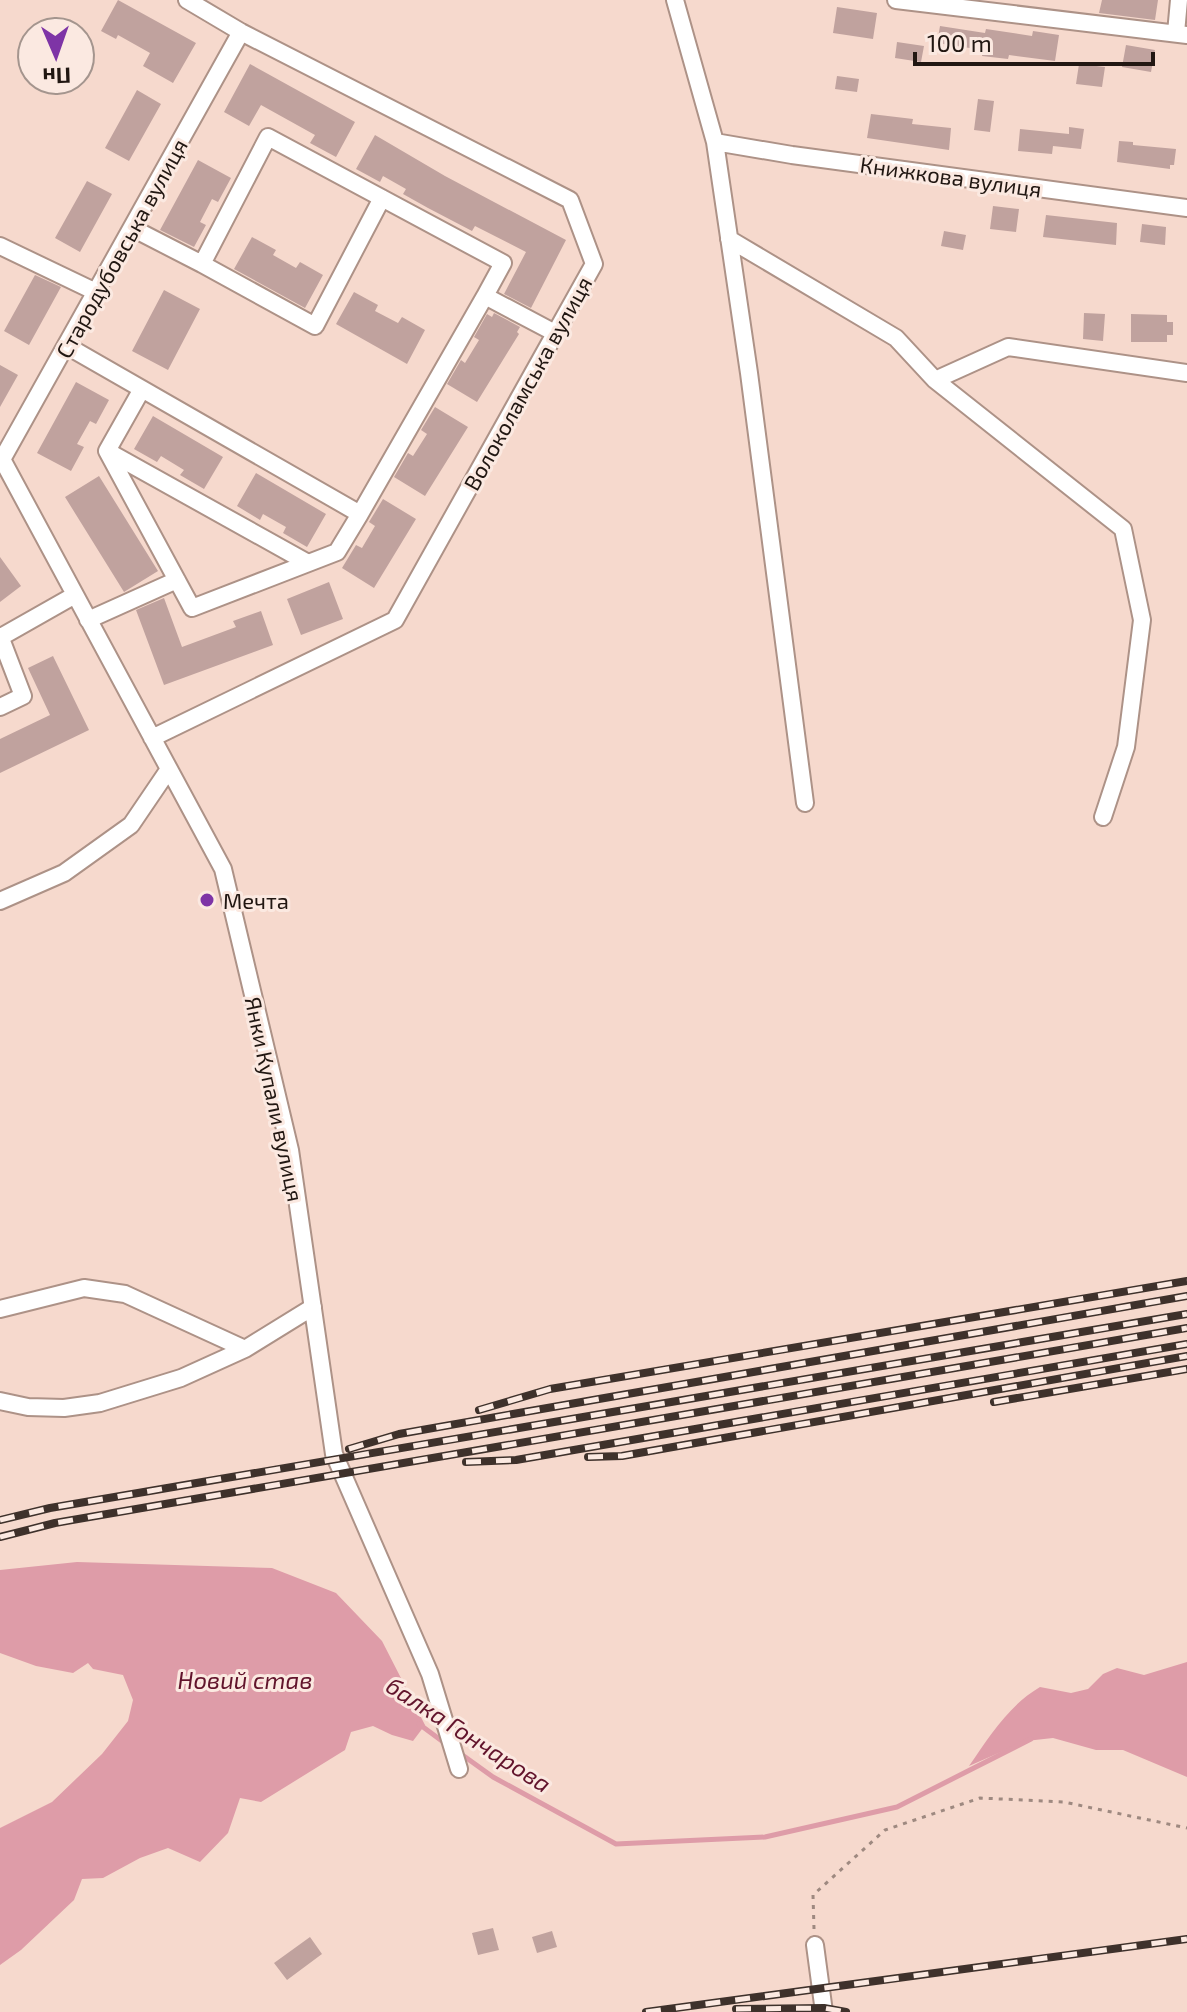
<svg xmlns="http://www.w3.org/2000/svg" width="1187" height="2012" viewBox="0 0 1187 2012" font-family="'Exo 2',sans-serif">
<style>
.water{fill:#de9ca8}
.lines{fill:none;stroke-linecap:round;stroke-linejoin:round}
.stream{stroke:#de9ca8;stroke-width:5}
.building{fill:#c0a29e}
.minor-casing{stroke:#ad9287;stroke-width:20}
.path{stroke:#9e8980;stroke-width:3;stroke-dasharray:4 6;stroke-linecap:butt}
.minor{stroke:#fff;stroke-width:16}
.rail-casing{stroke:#3e312b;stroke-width:8}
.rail{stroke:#fbe9e1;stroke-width:5;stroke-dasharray:15;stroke-linecap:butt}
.poi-dot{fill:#7e34a6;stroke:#fbe9e1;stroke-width:3}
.labels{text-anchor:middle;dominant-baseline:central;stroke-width:6;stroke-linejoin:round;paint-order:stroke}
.street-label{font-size:22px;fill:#211712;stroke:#fbe9e1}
.poi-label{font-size:22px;fill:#211712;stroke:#fbe9e1;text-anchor:start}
.water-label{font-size:24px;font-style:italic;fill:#62142c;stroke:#fbe9e1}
</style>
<rect width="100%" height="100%" fill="#f6d9cd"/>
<path class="water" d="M77 1562 272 1568 336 1593 382 1641 425 1725 413 1741 392 1735 373 1726 351 1732 345 1750 261 1802 240 1798 228 1833 200 1862 168 1848 140 1858 103 1878 82 1879 74 1900 21 1950 0 1965V1828L52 1802 102 1754 128 1721 133 1700 123 1675 93 1669 88 1663 73 1673 36 1666 0 1653V1570Z
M1187 1662V1777L1123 1750H1096L1053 1738 1026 1741 969 1766C990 1736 1008 1706 1040 1687L1071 1693 1088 1689 1103 1674 1117 1668 1144 1675Z"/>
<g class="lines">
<path class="stream" d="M419 1724 446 1744
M461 1754 493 1777 616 1844 765 1837 897 1807 1031 1739"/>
</g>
<path class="building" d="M118 0 196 43 173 83 143 66 150 53 118 35 116 39 101 31Z
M1102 0H1158L1155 20 1099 13Z
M837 7 877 13 873 39 833 33Z
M940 26 985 33 986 29 1032 36 1033 31 1059 35 1055 61 1009 55 1008 59 982 56 983 50 937 43Z
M897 42 924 46 921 62 895 58Z
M1126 45 1155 50 1151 72 1122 67Z
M250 64 355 122 336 157 310 143 315 135 261 105 249 126 224 112Z
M1079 64 1105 67 1102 87 1076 84Z
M837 76 859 79 857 92 835 89Z
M137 90 161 104 129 161 105 148Z
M978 99 994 101 990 132 974 130Z
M871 114 913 119 912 124 951 128 949 150 867 138Z
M1069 127 1084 129 1081 149 1053 146 1052 154 1018 151 1020 129 1069 134Z
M375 135 445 176 566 240 531 308 504 294 526 252 475 226 472 231 428 208 403 194 406 189 383 176 380 182 356 169Z
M1119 141 1133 142V145L1176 149 1174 165H1170V169L1117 162Z
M198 160 231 178 218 202 212 199 200 222 206 225 194 247 160 230Z
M87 181 112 194 80 252 55 238Z
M993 206 1019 209 1016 232 990 229Z
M1046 215 1117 223 1116 245 1043 237Z
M1142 224 1166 227 1165 245 1140 242Z
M944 231 966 235 963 250 941 246Z
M252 237 276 250 273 255 296 268 300 262 323 275 305 308 234 269Z
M35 275 61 287 29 345 4 331Z
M164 290 200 309 168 370 132 351Z
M354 292 378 305 375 311 398 323 402 317 425 330 407 364 336 324Z
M494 313 520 327 517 332 519 334 477 402 447 384 461 360 465 363 479 340 474 337 487 314 492 317Z
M1084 313 1105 314 1103 341 1083 339Z
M1131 314 1167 315V322H1173V335H1167V342H1131Z
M0 365 18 375 0 407Z
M76 382 109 400 96 424 90 421 77 444 84 447 71 471 37 453Z
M435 407 468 427 425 496 394 477 408 453 413 456 427 434 421 430Z
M153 416 223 457 204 489 180 475 184 470 161 456 157 462 134 449Z
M256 473 326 514 307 547 283 533 286 527 263 514 260 520 237 506Z
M99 476 158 571 124 592 65 497Z
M383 499 416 519 374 588 342 568 356 545 362 548 375 526 369 522Z
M0 557 21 586 0 602Z
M329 582 343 619 301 635 287 599Z
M164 598 182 647 236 627 233 621 261 611 273 645 164 685 136 610Z
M53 656 89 730 0 773V739L50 715 28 668Z
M493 1928 499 1950 478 1955 472 1933Z
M552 1931 557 1947 537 1953 532 1937Z
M310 1937 322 1954 287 1980 274 1963Z"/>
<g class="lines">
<defs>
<path id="minor" d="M675 0 715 142 749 373 805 803
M896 0 1187 35
M1176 33 1179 0
M715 142 792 155 1187 208
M132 228 202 264 268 137 503 263 485 296 555 333
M729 239 896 338 935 380 1123 529 1142 620 1126 747 1103 817
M0 246 96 292
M202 264 315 326 382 198
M67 346 360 514 485 296
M935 380 1008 347 1187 373
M107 451 142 389
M3 461 223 869 290 1150 334 1454 430 1674 459 1769
M0 463 241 32
M308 563 107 451 192 608 337 552 360 514
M88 620 177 580
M0 636 23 696 0 707
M1 637 75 595
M152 738 395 620 594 264 570 200 241 32 187 0
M0 901 64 873 131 825 169 769
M0 1309 84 1288 125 1294 245 1349
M0 1401 28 1407 64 1408 100 1403 181 1378 245 1349 313 1307
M815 1945 824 2012"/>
</defs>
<use href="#minor" class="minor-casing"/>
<path class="path" d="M814 1929 813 1895 885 1830 980 1798 1064 1802 1187 1828"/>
<use href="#minor" class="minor"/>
<defs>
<path id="rail" d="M994 1402 1187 1369
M479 1410 550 1389 1187 1281
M349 1449 399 1434 1187 1296
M588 1457 622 1456 1187 1356
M466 1462 516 1460 1187 1344
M0 1520 50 1508 1187 1314
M0 1537 55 1523 1187 1328
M736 2009 824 2008 846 2012
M646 2012 1187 1939"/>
</defs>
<use href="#rail" class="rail-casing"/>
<use href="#rail" class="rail"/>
</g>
<circle class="poi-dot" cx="207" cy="900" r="8"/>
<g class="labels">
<g class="street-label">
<text transform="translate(951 176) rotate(8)">Книжкова вулиця</text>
<text transform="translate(121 248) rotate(-61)">Стародубовська вулиця</text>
<text transform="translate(527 383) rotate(-61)">Волоколамська вулиця</text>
<text transform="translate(275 1099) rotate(78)">Янки Купали вулиця</text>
</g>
<g class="poi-label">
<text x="223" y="900">Мечта</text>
</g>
<g class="water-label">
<text x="245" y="1679">Новий став</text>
<text transform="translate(469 1734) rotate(33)">балка Гончарова</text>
</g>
</g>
<g transform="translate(56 56) rotate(178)"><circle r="38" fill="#fbe9e1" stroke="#a4958e" stroke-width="2"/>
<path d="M0-6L14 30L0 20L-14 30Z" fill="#7e34a6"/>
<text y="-12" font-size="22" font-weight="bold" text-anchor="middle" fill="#211712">Пн</text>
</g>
<path d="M915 52v12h238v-12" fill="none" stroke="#211712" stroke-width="4"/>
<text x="927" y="52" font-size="24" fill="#211712" stroke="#fbe9e1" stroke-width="6" paint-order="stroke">100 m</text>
</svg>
